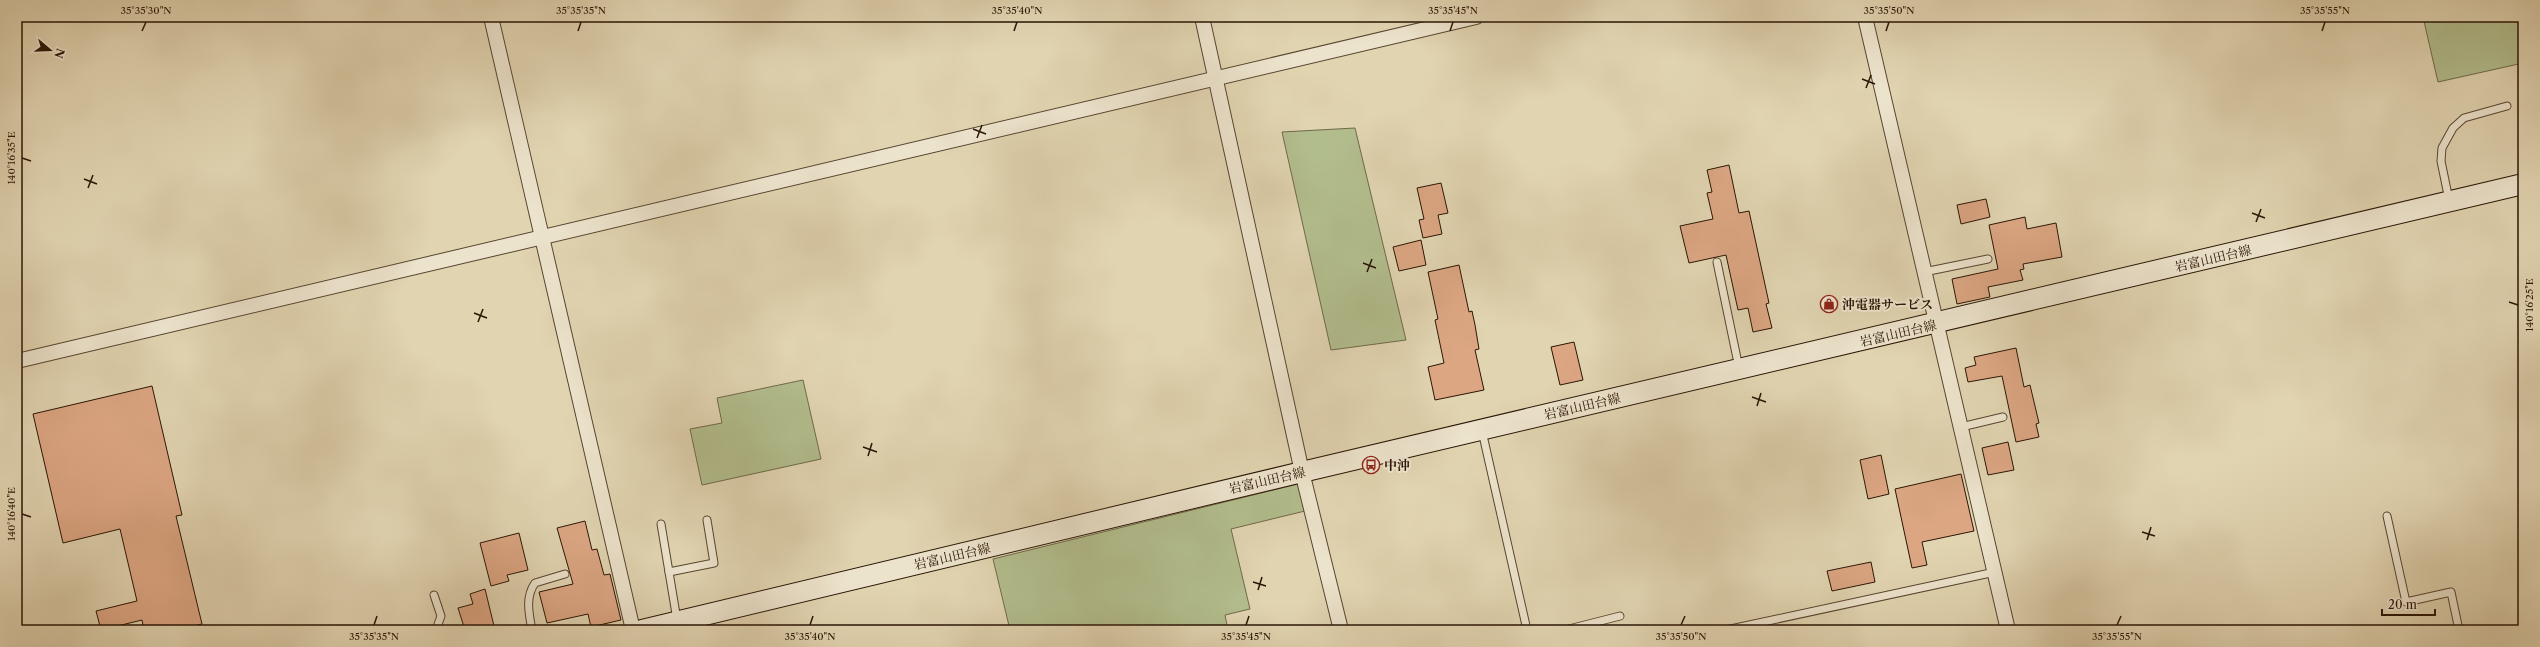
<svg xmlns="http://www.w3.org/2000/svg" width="2540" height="647" font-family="'Libre Caslon Text','Noto Serif JP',serif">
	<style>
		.green { fill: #b2bd8d; stroke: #6e6949 }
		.building { fill: #dca683; stroke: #2a1505 }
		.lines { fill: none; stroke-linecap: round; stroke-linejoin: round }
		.lane-casing { stroke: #584530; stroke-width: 9 }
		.street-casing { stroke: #584530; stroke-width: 16 }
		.secondary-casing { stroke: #2a1505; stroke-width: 22 }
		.lane { stroke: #ece3cc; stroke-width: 7 }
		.street { stroke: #ece3cc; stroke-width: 14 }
		.secondary { stroke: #ece3cc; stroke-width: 20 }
		.ticks { fill: none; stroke: #2a1505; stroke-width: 1.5 }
		.labels { text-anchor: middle; stroke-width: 4; stroke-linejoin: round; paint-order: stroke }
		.street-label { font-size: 13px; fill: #2a1505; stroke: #ece3cc }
		.poi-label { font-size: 13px; font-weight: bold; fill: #2a1505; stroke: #ece3cc; text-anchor: start }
		.neatline { fill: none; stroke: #2a1505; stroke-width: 1.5 }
		.ticks-label { font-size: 10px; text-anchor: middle; fill: #2a1505 }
	</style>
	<rect width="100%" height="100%" fill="#e1d4b1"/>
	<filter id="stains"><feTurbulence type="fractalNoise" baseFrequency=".005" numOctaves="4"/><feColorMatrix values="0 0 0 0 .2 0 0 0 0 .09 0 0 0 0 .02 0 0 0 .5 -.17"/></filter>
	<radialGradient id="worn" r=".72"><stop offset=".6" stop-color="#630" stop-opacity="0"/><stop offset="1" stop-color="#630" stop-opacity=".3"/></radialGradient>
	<!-- green -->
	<g class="green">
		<path d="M2423,17h100v46l-85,19z"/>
		<path d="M1355,128l51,212 -75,10 -49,-218z"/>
		<path d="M803,380l18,79 -119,26 -12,-56 32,-6 -5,-25z"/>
		<path d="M1298,484l7,27 -74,18 19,80 -25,6 3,15h-218l-17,-71z"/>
	</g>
	<!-- building -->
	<g class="building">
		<path d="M1729,165l10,48 10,-2 20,92 -3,1 6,24 -19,4 -5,-24 -10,2 -12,-55 -37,8 -9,-37 33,-7 -6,-26 5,-1 -5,-22z"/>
		<path d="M1441,183l7,30 -10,2 4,19 -19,4 -4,-18 5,-1 -7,-31z"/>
		<path d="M1986,199l4,18 -29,7 -4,-19z"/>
		<path d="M2025,217l2,12 29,-6 6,34 -39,7 1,5 -4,1 3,10 -35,7 2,10 -33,7 -5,-25 46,-10 -9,-44z"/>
		<path d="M1421,240l5,25 -27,6 -6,-24z"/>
		<path d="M1459,265l10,47 3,-1 3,14 4,24 -4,1 9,40 -49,10 -7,-33 16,-4 -9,-43 3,-1 -10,-47z"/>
		<path d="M1574,342l9,38 -23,5 -9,-38z"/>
		<path d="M2016,348l8,39 6,-2 9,38 -3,1 3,13 -23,5 -14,-66 -34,6 -3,-14 11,-3 -2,-8z"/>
		<path d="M152,386l30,129 -6,1 26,108 -24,6h-34l-2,-10 -41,10 -5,-19 41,-10 -17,-72 -57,14 -30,-129z"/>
		<path d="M2008,442l6,28 -26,5 -6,-27z"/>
		<path d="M1881,455l8,39 -21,5 -8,-39z"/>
		<path d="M1961,474l13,57 -52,11 5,23 -15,3 -17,-79z"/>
		<path d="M585,521l7,29 5,-1 7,26 6,-1 11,46 -30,7 -3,-13 -41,9 -8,-31 34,-8 -16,-56z"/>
		<path d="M519,533l9,37 -21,5 2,6 -18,5 -11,-43z"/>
		<path d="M1871,562l4,20 -43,9 -5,-20z"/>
		<path d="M485,589l10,41h-30l-7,-22 15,-4 -3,-10z"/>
	</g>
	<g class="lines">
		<defs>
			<g id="lane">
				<path d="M2449,200l-8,-39 1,-13 11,-20 11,-10 43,-12"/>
				<path d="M1717,262l22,106"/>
				<path d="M1924,272l64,-13"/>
				<path d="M1961,427l42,-10"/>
				<path d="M1482,431l45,199"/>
				<path d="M2387,516l19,86 45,-10 8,38"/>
				<path d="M661,524l16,96"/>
				<path d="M669,572l45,-9 -7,-43"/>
				<path d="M434,595l7,21 -5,14"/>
				<path d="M532,630c-3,-16 -7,-33 3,-47l30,-9"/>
				<path d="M1565,630l55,-14"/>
				<path d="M1726,630l269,-58"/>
			</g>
			<g id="street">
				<path d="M491,17l142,613"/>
				<path d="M1202,17l100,455 39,158"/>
				<path d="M1865,17l143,613"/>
				<path d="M17,361l1459,-344"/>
			</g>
			<path id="secondary" d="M642,630l660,-158 1221,-288"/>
		</defs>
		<!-- lane casing -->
		<use href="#lane" class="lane-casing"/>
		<!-- street casing -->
		<use href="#street" class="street-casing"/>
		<!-- secondary casing -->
		<use href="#secondary" class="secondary-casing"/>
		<!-- lane -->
		<use href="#lane" class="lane"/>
		<!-- street -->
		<use href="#street" class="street"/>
		<!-- secondary -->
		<use href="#secondary" class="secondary"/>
	</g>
	<!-- ticks -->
	<path class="ticks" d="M142,31l4,-9M578,31l3,-9M1014,31l3,-9M1450,31l3,-9M1886,31l3,-9M2322,31l3,-9M1862,79l13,5M1866,88l5,-13M973,129l13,5M977,138l5,-13M22,158l9,3M84,179l13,5M88,188l5,-13M2252,213l13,5M2256,222l5,-13M1363,263l13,5M1367,272l5,-13M2509,302l9,3M474,313l13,5M478,322l5,-13M1752,397l14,5M1757,406l4,-13M863,447l14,5M868,456l4,-13M22,514l9,3M2142,532l13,4M2147,540l4,-13M1253,582l13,4M1258,590l4,-13M374,625l3,-9M810,625l3,-9M1246,625l3,-9M1681,625l4,-9M2117,625l4,-9"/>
	<!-- icons -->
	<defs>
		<symbol id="shop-ring" viewBox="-11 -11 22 22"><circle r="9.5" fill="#ece3cc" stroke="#8f2418" stroke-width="1.5"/><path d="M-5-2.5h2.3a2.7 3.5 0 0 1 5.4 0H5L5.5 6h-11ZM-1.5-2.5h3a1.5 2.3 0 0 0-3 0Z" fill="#8f2418"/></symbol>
		<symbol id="bus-ring" viewBox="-11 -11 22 22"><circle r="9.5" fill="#ece3cc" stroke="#8f2418" stroke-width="1.5"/><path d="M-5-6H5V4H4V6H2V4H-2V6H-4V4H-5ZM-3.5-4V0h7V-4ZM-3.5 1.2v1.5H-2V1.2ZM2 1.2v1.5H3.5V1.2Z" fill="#8f2418"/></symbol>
	</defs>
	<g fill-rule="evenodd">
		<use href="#shop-ring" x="1819" y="294" width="20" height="20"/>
		<use href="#bus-ring" x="1361" y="455" width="20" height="20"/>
	</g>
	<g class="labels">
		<!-- street labels -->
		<g class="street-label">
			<text transform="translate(2213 258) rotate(-13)" y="5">岩富山田台線</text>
			<text transform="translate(1898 333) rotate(-13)" y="5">岩富山田台線</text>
			<text transform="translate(1582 406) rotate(-13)" y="5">岩富山田台線</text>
			<text transform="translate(1267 480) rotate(-13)" y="5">岩富山田台線</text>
			<text transform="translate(952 556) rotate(-13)" y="5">岩富山田台線</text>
		</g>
		<!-- poi labels -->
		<g class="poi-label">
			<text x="1842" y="309">沖電器サービス</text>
			<text x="1384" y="470">中沖</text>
		</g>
	</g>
	<!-- margin -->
	<rect width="2540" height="647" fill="none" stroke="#e1d4b1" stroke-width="44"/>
	<!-- north arrow -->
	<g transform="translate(50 50) rotate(109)" stroke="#ece3cc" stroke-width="3" paint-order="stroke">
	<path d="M0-3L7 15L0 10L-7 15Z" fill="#2a1505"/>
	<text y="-6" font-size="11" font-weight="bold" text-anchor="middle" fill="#2a1505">N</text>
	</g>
	<!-- scale -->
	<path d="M2382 609v6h53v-6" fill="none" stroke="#2a1505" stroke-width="2"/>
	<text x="2388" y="609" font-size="12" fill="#2a1505" stroke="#ece3cc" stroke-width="3" paint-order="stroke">20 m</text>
	<rect x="22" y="22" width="2496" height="603" class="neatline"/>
	<g class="ticks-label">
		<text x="146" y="14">35°35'30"N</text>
		<text x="581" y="14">35°35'35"N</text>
		<text x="1017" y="14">35°35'40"N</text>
		<text x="1453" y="14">35°35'45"N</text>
		<text x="1889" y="14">35°35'50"N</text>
		<text x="2325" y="14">35°35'55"N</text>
		<text transform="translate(11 158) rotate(-90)" y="4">140°16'35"E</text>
		<text transform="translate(2529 305) rotate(-90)" y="4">140°16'25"E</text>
		<text transform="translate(11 514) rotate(-90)" y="4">140°16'40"E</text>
		<text x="374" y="640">35°35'35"N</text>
		<text x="810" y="640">35°35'40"N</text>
		<text x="1246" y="640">35°35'45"N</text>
		<text x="1681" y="640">35°35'50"N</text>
		<text x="2117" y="640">35°35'55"N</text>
	</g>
	<rect width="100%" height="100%" filter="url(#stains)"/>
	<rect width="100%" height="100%" fill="url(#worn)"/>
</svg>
